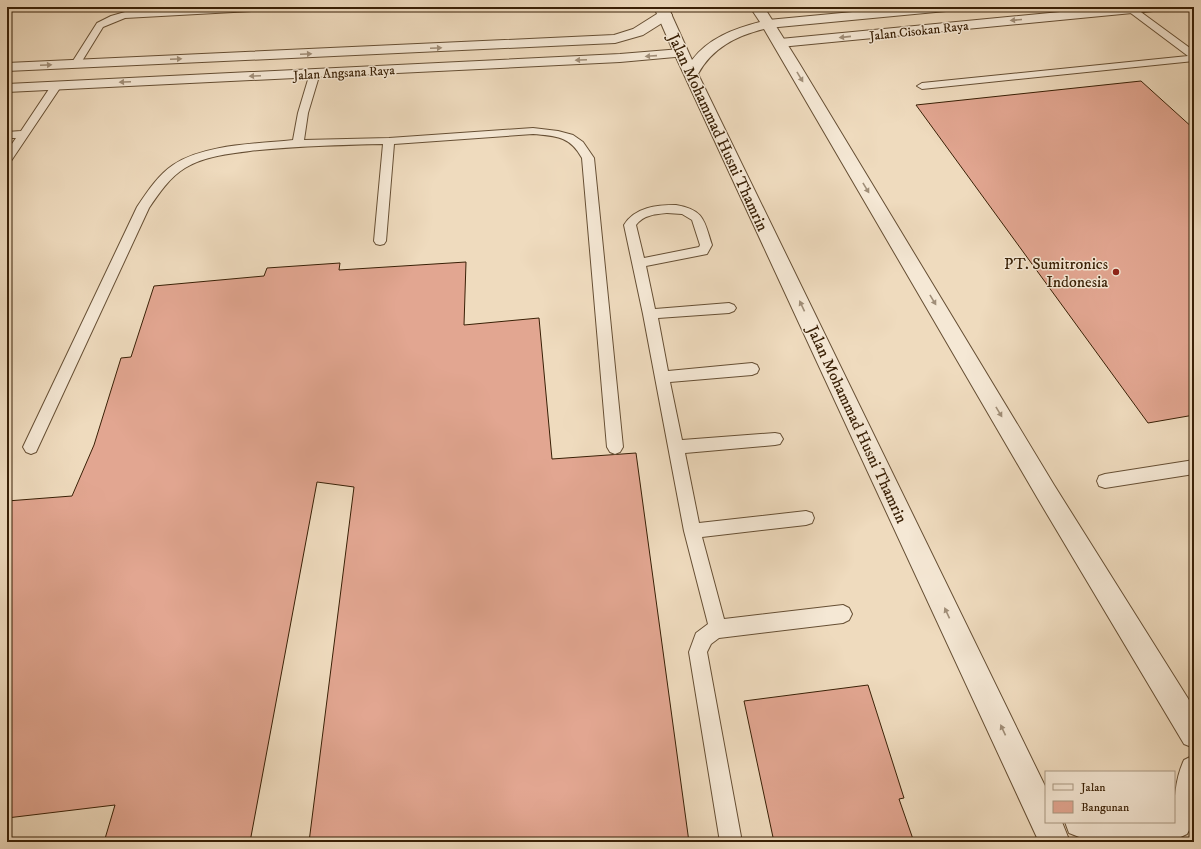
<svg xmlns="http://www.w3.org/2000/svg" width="1201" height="849" font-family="'IM FELL DW Pica',serif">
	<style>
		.building { fill: #e2a691; stroke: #392006 }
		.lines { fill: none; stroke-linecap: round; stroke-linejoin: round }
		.service-casing { stroke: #664f34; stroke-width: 2 }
		.minor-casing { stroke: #664f34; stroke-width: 2 }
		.tertiary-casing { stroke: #664f34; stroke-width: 2 }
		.service { fill: #f5e8d5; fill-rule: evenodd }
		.minor { fill: #f5e8d5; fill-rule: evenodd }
		.tertiary { fill: #f5e8d5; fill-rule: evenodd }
		.oneway { fill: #a08e78 }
		.poi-dot { fill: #8f2418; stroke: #f5e8d5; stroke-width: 1.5 }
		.labels { text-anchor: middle; stroke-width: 3; stroke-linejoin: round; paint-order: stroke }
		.far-street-label { font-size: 13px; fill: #392006; stroke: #f5e8d5 }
		.street-label { font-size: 16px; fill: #392006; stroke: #f5e8d5 }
		.poi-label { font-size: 16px; fill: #392006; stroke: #f5e8d5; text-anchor: end }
	</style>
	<rect width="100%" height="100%" fill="#efdbbe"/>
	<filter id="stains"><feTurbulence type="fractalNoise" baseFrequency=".005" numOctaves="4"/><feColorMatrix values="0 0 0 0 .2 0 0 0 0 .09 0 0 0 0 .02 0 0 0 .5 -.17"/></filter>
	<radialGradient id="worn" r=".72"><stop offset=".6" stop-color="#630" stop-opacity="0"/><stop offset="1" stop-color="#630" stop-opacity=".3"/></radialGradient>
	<!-- building -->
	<g class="building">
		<path d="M1141,81l53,48v286l-46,8 -232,-318z"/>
		<path d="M466,262l-2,63 75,-7 13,141 84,-6 53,389h-380l45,-355 -37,-5 -67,360h-146l11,-37 -108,13v-317l65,-5 22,-51 27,-87 10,-1 23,-71 110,-10 3,-8 73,-5 -1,7z"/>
		<path d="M868,685l36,113 -5,1 15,43h-140l-30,-141z"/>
	</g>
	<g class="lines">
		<defs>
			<g id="service">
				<path d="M222,7h53l-4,3 -146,8 -22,9 -24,39 -3,1 -5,-3 26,-41 14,-7 14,-4z"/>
				<path d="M1128,7h6l60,44v10l-272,28 -5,-3 5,-3 266,-27 -60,-45 -1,-2z"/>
				<path d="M315,70l5,3 -12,40 -4,27 85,-2 144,-10 25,3 15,4 10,7 11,16 29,289 -3,5 -5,2 -5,-2 -3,-5 -25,-289c-12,-22 -26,-22 -49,-24l-139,10 -8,97 -2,3 -4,1 -4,-1 -2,-3 9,-97c-44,1 -89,2 -133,7 -22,3 -46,5 -65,17 -15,9 -26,25 -36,40l-113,244 -5,2 -5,-2 -3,-5 114,-240c10,-15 21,-32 36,-42 31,-21 84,-21 120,-25l5,-27 12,-40z"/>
				<path d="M57,82l5,3 -51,76 -4,1v-11l9,-13h-9v-6l14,-1 32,-48z"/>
				<path d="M676,205c29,5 28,16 36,40l-5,9 -61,12 9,43 74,-6 5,2 2,3 -2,3 -5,2 -71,5 10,53 84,-8 5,2 2,4 -2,4 -5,2 -82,7 12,58 93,-7 5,1 3,5 -3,5 -5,1 -90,8 14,70 107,-12 6,2 2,5 -2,5 -6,2 -104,12 22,82 119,-14 6,3 3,6 -3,6 -6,3 -124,15 -8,6 -4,8 35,190h-22l-31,-190 7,-19 12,-9 -24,-93 -41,-217 -19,-89c11,-18 33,-20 52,-20zM667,213l15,1 10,6 8,25 -1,2 -55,11 -8,-33c7,-10 20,-11 31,-12z"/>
				<path d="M1194,460v14l-89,14 -6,-2 -2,-5 2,-5 6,-2z"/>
			</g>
			<g id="minor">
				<path d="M905,7h48l-2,3 -5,1 -178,17 -5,-1 -2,-3 2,-3 5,-1z"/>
				<path d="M1112,7h48l-2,3 -5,1 -373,36 -5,-1 -2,-3 2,-3 5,-1z"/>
				<path d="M665,11l5,1 2,3 -2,3 -27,17 -28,8 -608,28v-8l607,-28 19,-6 27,-17z"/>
				<path d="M681,49l5,1 2,3 -2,3 -66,6 -613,30v-8l613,-30z"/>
			</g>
			<g id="tertiary">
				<path d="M654,7h14l24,53c17,-22 41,-31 68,-38l-10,-15h14l35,56 255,422 140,223v40l-10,-4 -146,-245 -274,-470c-28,7 -52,19 -66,45l348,714v34h16l8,20h-31l-365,-789z"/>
				<path d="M1194,755v66l-7,13 -17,8h-78l-23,-9 -4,-11h109c0,-21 1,-43 10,-62z"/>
			</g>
		</defs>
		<!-- service casing -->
		<use href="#service" class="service-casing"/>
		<!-- minor casing -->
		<use href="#minor" class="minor-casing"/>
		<!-- tertiary casing -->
		<use href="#tertiary" class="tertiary-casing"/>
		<!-- service -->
		<use href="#service" class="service"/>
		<!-- minor -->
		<use href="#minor" class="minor"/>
		<!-- tertiary -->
		<use href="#tertiary" class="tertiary"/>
	</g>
	<!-- one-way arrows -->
	<defs><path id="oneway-solid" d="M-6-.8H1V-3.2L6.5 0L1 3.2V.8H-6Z"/></defs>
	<g class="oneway">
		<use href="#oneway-solid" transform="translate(1016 20) rotate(175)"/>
		<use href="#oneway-solid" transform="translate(845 37) rotate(174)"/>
		<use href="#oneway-solid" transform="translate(436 48) rotate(-2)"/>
		<use href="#oneway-solid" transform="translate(306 54) rotate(-2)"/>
		<use href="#oneway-solid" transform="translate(651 56) rotate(176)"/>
		<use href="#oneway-solid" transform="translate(176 59) rotate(-2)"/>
		<use href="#oneway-solid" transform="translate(581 60) rotate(177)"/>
		<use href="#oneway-solid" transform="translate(46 65) rotate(-3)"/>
		<use href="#oneway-solid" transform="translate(255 76) rotate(177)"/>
		<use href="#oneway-solid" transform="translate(800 77) rotate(59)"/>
		<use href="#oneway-solid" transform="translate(125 82) rotate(177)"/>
		<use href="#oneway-solid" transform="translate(866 188) rotate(59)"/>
		<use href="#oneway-solid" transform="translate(933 300) rotate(59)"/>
		<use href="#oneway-solid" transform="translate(802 306) rotate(-115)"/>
		<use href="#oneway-solid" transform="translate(999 412) rotate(59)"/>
		<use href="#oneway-solid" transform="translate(947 613) rotate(-115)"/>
		<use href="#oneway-solid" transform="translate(1003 730) rotate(-115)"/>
	</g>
	<!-- markers -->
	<circle class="poi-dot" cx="1116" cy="272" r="4"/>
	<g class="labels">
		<!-- far-street labels -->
		<g class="far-street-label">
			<text transform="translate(919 30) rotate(-6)" y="5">Jalan Cisokan Raya</text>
			<text transform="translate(344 72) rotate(-3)" y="5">Jalan Angsana Raya</text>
		</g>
		<!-- street labels -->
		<g class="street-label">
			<text transform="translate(719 132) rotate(65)" y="6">Jalan Mohammad Husni Thamrin</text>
			<text transform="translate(858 424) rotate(65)" y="6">Jalan Mohammad Husni Thamrin</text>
		</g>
		<!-- poi labels -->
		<g class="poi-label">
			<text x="1108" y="269">PT. Sumitronics<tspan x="1108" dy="18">Indonesia</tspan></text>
		</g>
	</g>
	<!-- margin -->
	<rect width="1201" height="849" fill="none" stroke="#efdbbe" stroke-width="24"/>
	<rect x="8" y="8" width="1185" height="833" fill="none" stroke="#392006" stroke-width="2"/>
	<rect x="12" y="12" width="1177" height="825" fill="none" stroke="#392006"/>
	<!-- legend -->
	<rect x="1045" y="771" width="130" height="52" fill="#f5e8d5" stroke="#aa9882"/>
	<rect x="1053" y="784" width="20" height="6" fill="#f5e8d5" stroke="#aa9882"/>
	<text x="1081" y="791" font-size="12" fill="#392006">Jalan</text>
	<rect x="1053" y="801" width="20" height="12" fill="#e2a691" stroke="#aa9882"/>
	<text x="1081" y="811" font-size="12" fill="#392006">Bangunan</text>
	<rect width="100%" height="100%" filter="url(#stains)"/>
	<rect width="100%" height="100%" fill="url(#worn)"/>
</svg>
